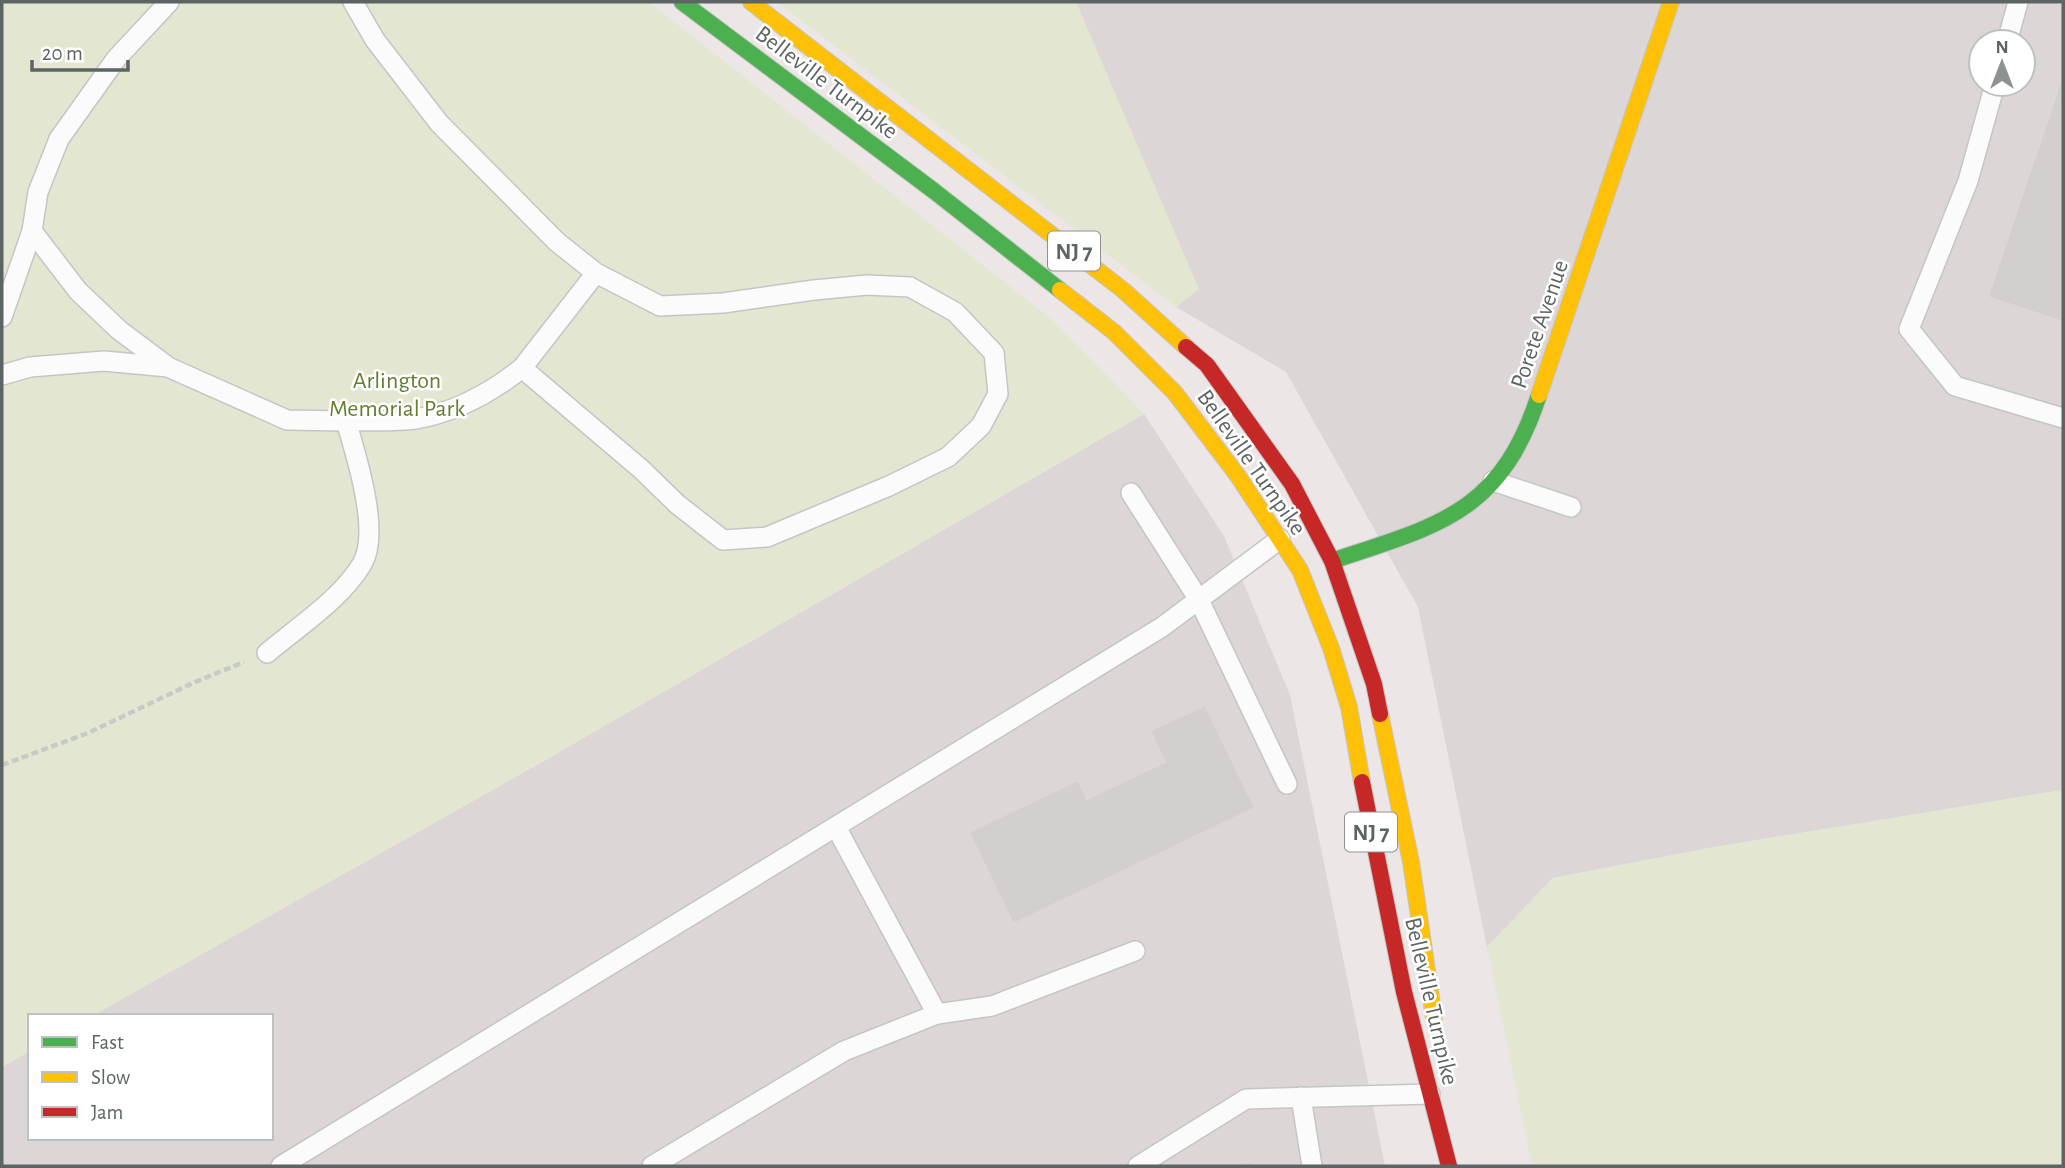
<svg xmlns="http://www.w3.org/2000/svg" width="2065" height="1168" font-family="'Alegreya Sans',sans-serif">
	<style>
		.industrial { fill: #dcd6d6; fill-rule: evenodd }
		.green { fill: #e3e7d1 }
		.building { fill: #d3cfcf; stroke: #dcd6d6; stroke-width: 2 }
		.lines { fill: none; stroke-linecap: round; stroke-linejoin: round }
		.lane-casing { stroke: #c6c5c5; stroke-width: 22 }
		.fast-casing { stroke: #c6c5c5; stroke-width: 18 }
		.slow-casing { stroke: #c6c5c5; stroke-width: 18 }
		.jam-casing { stroke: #c6c5c5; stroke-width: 18 }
		.path { stroke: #c6cbc6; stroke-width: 4.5; stroke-dasharray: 7 3.5; stroke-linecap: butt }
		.lane { stroke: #fcfbfb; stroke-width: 19 }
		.fast { stroke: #4caf50; stroke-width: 16 }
		.slow { stroke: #ffc107; stroke-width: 16 }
		.jam { stroke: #c62828; stroke-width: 16 }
		.labels { text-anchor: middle; stroke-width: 5; stroke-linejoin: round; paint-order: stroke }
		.shield { fill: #fff; stroke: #8d9392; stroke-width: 2 }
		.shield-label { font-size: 23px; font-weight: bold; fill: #5c6563 }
		.street-label { font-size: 24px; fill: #5c6563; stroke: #fff }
		.park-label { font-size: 24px; fill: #657f30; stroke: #fff }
	</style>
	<rect width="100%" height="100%" fill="#ece6e6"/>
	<!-- industrial -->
	<g class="industrial">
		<path d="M1076,2h987v788l-354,58 -156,30 -66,69 -69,-340 -132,-235 -110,-65 22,-18zM1981,42h42v42h-42z"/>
		<path d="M1144,414l80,122 66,159 95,471h-1383v-99l28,-16v87h241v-122h-179l443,-250z"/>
	</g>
	<!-- green -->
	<g class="green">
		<path d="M2,2h647l406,320 89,92 -609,352 -443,250h-62v35l-28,16z"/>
		<path d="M777,2h299l123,287 -23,18z"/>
		<path d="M2063,790v376h-531l-45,-219 66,-69 156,-30z"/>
	</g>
	<!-- building -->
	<g class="building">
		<path d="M2063,74v248l-75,-25z"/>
		<path d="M1205,705l50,103 -242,116 -44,-92 109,-52 9,19 78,-37 -15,-31z"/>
		<path d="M1253,1162l1,4h-26z"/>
	</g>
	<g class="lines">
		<defs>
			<g id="lane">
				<path d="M353,2l22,38 64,83 118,119 39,31 64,33 63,-3 91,-13 53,-5 43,2 45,25 39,41 4,41 -17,32 -33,31 -59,29 -122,51 -44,3 -46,-36 -36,-35 -119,-101 74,-95"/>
				<path d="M2007,42l11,-40"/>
				<path d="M1995,84l-27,97 -59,148 46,57 108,32"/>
				<path d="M32,231l46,60 41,39 48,36"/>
				<path d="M2,317l30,-86 6,-39 21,-53 57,-80 53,-57"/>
				<path d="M2,375l28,-8 74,-6 64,6 119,53 59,1"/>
				<path d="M1493,481l78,26"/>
				<path d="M1131,493l68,107 88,184"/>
				<path d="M267,653c31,-26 75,-55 95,-89 19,-31 -6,-109 -16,-143 23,-1 48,1 70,-2 40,-7 76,-27 106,-51"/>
				<path d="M836,827l101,187"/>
				<path d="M1301,1097l11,69"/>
				<path d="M281,1166l881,-539 118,-88"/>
				<path d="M652,1166l192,-115 93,-37 55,-8 143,-55"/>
				<path d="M1138,1166l108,-67 184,-5"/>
			</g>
			<g id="fast">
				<path d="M682,2l252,189 126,99"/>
				<path d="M1332,561c107,-36 168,-47 207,-166"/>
			</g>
			<g id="slow">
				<path d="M751,2l372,288 63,57"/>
				<path d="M1060,290l54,42 61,61 63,83 62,94 31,78 18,59 13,75"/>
				<path d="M1539,395l132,-393"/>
				<path d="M1380,714l31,148 23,156"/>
			</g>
			<g id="jam">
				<path d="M1186,347l21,18 85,119 40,77 42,123 6,30"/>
				<path d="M1362,782l42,210 45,174"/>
			</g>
		</defs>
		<!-- lane casing -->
		<use href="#lane" class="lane-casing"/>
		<!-- fast casing -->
		<use href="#fast" class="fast-casing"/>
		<!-- slow casing -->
		<use href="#slow" class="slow-casing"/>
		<!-- jam casing -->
		<use href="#jam" class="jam-casing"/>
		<!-- path -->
		<path class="path" d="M2,765l86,-32 107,-51 49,-20"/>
		<!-- lane -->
		<use href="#lane" class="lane"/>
		<!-- fast -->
		<use href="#fast" class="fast"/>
		<!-- slow -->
		<use href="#slow" class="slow"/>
		<!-- jam -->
		<use href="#jam" class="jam"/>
	</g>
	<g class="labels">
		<!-- shield labels -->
		<g class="shield">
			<rect x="1048" y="231.5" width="52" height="39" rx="5"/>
			<rect x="1345" y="812.5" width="52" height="39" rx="5"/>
		</g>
		<g class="shield-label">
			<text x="1074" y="259">NJ 7</text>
			<text x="1371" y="840">NJ 7</text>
		</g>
		<!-- street labels -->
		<g class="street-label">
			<text transform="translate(827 82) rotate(37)" y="8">Belleville Turnpike</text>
			<text transform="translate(1539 324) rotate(-71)" y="8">Porete Avenue</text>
			<text transform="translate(1252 462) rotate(55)" y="8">Belleville Turnpike</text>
			<text transform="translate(1432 1001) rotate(77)" y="8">Belleville Turnpike</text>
		</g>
		<!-- park labels -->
		<g class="park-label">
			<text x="397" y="388">Arlington<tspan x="397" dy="28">Memorial Park</tspan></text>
		</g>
	</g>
	<!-- border -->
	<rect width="2065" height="1168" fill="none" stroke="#5c6563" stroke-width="7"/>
	<!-- legend -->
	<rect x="28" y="1014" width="245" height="126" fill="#ffffff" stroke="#bec1c1" stroke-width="2"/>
	<rect x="42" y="1037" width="35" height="10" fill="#4caf50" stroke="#bec1c1" stroke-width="2"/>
	<text x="91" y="1049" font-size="21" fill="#5c6563">Fast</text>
	<rect x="42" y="1072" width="35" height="10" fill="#ffc107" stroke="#bec1c1" stroke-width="2"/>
	<text x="91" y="1084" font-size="21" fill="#5c6563">Slow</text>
	<rect x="42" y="1107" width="35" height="10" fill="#c62828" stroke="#bec1c1" stroke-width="2"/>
	<text x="91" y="1119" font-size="21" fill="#5c6563">Jam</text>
	<!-- north arrow -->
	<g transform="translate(2002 63)"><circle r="33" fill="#ffffff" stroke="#bec1c1" stroke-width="2"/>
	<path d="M0-5L12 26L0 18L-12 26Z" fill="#8e9291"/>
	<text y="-10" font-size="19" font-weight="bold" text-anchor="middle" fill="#5c6563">N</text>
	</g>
	<!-- scale -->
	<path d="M32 60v10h96v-10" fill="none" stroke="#5c6563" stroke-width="3.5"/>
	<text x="42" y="60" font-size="21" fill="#5c6563" stroke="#ffffff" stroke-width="5" paint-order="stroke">20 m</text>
</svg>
